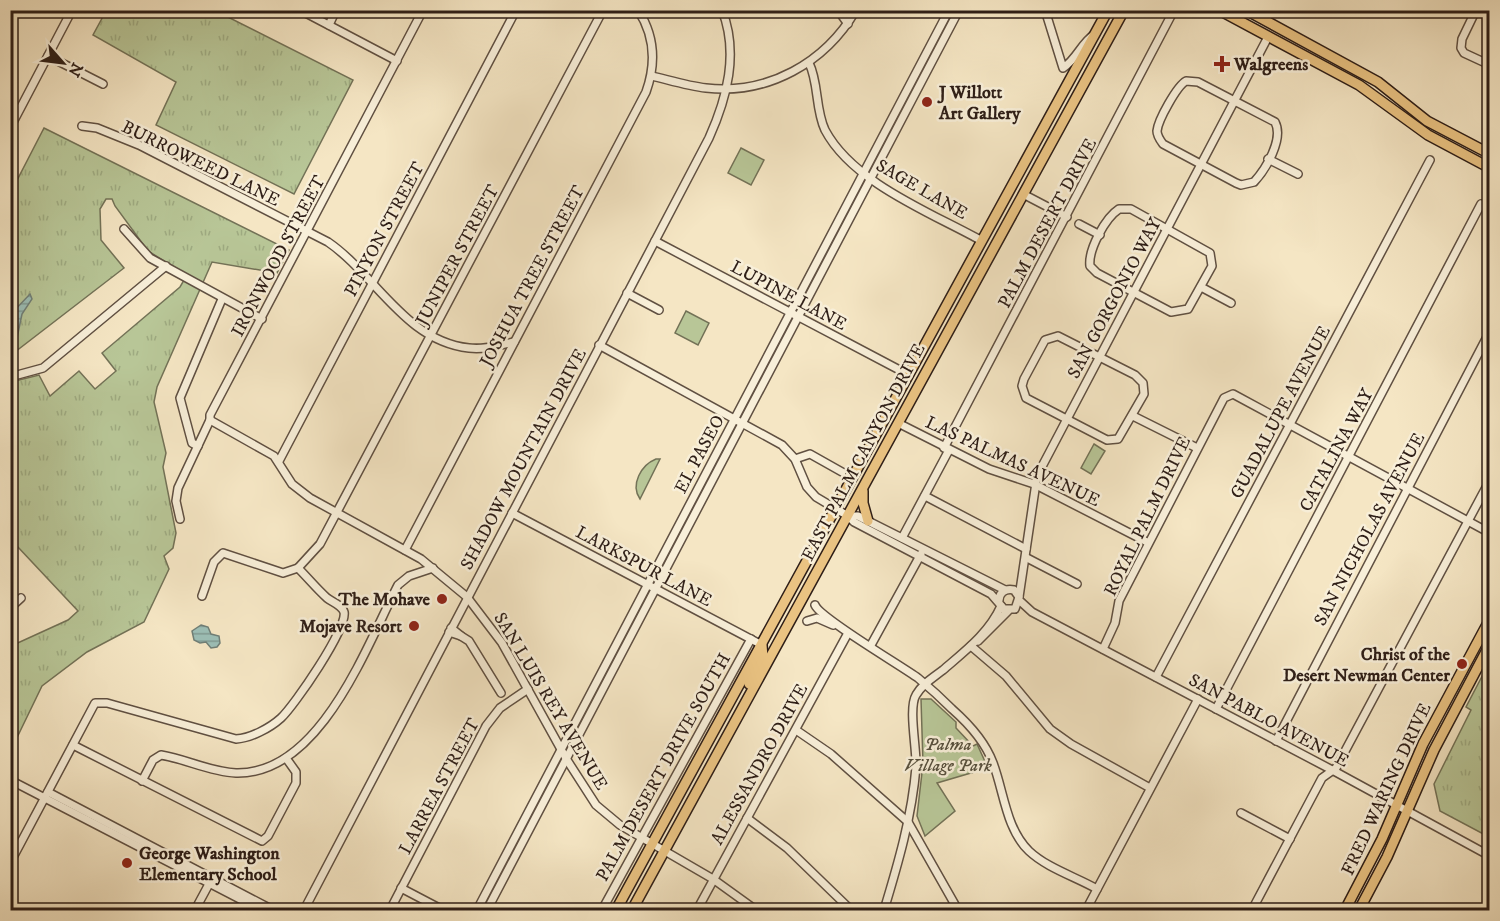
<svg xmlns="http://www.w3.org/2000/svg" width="1500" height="921" font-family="'IM FELL DW Pica',serif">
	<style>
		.grass { fill: url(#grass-tufts); stroke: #737257; stroke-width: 1.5 }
		.green { fill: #b8c697; stroke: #737257; stroke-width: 1.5 }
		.water { fill: url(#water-rules); stroke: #707f77; stroke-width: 1.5 }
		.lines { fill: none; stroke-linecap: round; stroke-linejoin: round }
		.minor-casing { stroke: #605042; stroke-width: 10 }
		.major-casing { stroke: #2e1e17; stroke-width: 12 }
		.minor { stroke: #f8efd9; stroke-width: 7 }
		.major { stroke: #eac382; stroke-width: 9 }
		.poi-dot { fill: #8f2418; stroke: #f8efd9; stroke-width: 2 }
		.labels { text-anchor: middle; stroke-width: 5; stroke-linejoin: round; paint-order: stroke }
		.poi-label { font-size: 18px; font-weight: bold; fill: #2e1e17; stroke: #f8efd9; text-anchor: start }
		.street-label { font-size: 18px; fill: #2e1e17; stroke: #f8efd9 }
		.park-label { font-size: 18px; font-style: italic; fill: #57503d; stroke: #f8efd9 }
	</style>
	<defs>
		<pattern id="grass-tufts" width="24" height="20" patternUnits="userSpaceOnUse" patternTransform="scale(1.5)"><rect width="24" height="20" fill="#b8c697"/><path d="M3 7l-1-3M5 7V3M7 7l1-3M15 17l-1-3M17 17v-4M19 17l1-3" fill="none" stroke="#9eaa81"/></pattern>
		<pattern id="water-rules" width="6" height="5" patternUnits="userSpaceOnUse" patternTransform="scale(1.5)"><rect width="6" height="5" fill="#9cbfb7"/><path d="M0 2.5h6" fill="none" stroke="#809b94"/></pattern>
	</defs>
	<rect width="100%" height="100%" fill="#f5e6c4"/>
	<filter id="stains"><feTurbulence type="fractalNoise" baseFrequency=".00333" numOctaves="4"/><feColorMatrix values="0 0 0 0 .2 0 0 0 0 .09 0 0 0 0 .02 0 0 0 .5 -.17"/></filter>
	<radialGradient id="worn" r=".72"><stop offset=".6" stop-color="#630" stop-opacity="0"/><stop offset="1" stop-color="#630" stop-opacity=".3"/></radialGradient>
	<!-- grass -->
	<g class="grass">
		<path d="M154,10l32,5 2,-4h28l137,69 -59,114 -138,-69 20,-43 -83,-47 13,-24z"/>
		<path d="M44,128l245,122 -12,23 -65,-11 -55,125 -3,15 12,51 -3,14 13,66 -3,15 -9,8 5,13 -25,53 -57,30 -45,34 -31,64v-104l57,-26 10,-9 -62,-66 -5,3v-166l28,-7 11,21 29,-25 16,18 21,-18 -14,-18 78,-66 7,-12 -39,-24 -33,-45 -3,-7h-6l-6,10 1,31 23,28 -113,87v-163z"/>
		<path d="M1489,663h1l-1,174 -49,-26 -6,-27 37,-74 -5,-3z"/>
	</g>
	<!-- green -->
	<g class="green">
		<path d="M741,148l23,12 -13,25 -23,-12z"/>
		<path d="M686,311l23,12 -11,22 -23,-12z"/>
		<path d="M1094,444l11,7 -14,23 -10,-6z"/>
		<path d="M656,459h4l-20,40c-10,-14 1,-34 16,-40z"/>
		<path d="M921,699h10l25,23v6l17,18 4,-2 11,24 -51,15 18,28 -30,25 -8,-20 6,-52z"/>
	</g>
	<!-- water -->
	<g class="water">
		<path d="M30,294l2,5 -10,15 -5,24 -6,5v-29z"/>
		<path d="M201,625l7,2 3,7 8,2 1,7 -3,4 -6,1 -5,-6 -6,1 -6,-3 -2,-9z"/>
	</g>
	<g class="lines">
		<defs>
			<g id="minor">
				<path d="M300,10l97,51"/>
				<path d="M838,10l10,14"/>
				<path d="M1045,10l18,58c14,-9 18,-25 32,-34"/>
				<path d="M1476,10l-14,29 -1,9 3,5 26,12"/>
				<path d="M329,25l7,-15"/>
				<path d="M48,56l55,28"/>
				<path d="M809,63c10,20 6,46 16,67 28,53 107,83 157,111"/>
				<path d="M652,76c17,4 36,10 54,12 62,7 119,-25 150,-78"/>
				<path d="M1186,81l12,1 77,40c9,17 -9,47 -21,60l-13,3 -5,-2 -73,-39c-3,-4 -6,-8 -6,-13 1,-11 20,-45 29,-50z"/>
				<path d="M82,126l15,2 42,17 189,97c48,33 77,99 141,106 16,2 30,-3 45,-6"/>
				<path d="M10,128l62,-118"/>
				<path d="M1268,159l30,15"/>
				<path d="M1023,194l44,23"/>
				<path d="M1119,209h12l79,44 2,13 -24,43 -17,3 -74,-39 -7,-7c-2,-16 15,-48 29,-57z"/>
				<path d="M1079,224l21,11"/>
				<path d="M124,229l26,29 112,61"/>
				<path d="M655,241l254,134"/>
				<path d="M1201,287l30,16"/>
				<path d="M627,293l32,17"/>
				<path d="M1058,336l77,39 8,8 1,11 -26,45 -11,1 -81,-42 -4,-12 2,-7 21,-39z"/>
				<path d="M599,345l183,100 13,14 12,28 9,10 32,19 6,6 137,72 13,15h11l4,-12 -5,-7c-9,-2 -16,3 -15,13"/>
				<path d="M10,377l33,-9 123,-102"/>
				<path d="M1133,416l64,32"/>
				<path d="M210,420l64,36 18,28 18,14 111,61 46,38 35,46 65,117 29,45 24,20 93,54 43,31"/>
				<path d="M898,423l91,46 45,15 113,58"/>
				<path d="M198,446l-6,-3 -12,-45 42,-99"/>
				<path d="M944,448l230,-438"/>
				<path d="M795,459l15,-5 32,18"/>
				<path d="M279,461l237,-451"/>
				<path d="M925,496l101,53"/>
				<path d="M512,513l250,132"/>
				<path d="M848,516h10l147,74"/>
				<path d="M180,519l-4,-18 2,-13 32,-68v-5l213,-405"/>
				<path d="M902,538l47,-88"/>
				<path d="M405,550l241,-458c10,-28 9,-56 -8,-82"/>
				<path d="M1027,558l50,26"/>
				<path d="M202,596l12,-34 9,-9 60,20 15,-5 22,-24 283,-534"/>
				<path d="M1019,597l18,-121 231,-439"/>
				<path d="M1020,601l12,11 302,159 156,85"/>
				<path d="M815,605c5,13 85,60 103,73 12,10 23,20 34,31 17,15 33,32 41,54 11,29 13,66 36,88 18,17 47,26 68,38"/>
				<path d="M10,608l11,-10"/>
				<path d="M807,621l10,-3 16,7"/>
				<path d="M449,632l12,4 -10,-8"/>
				<path d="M461,636l8,5 32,52"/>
				<path d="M978,641l30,-30"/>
				<path d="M871,645l50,-91"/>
				<path d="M971,646l35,30 44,53 21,15 79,44"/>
				<path d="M1103,649l12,-26 4,-22 105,-203 9,-4 257,139"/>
				<path d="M1156,677l274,-517"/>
				<path d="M1216,709l265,-505"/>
				<path d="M796,730l35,24 77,68 50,88"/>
				<path d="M1276,741l214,-410"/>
				<path d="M73,745l189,96 6,-5 28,-53v-11l-10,-14"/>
				<path d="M10,780l251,130"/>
				<path d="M142,781l11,-21 8,-5c25,4 49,17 75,18 84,2 130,-126 162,-188l11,-9 24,-8"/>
				<path d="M48,792l225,118"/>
				<path d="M1241,813l49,26"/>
				<path d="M747,818l40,30 64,62"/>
				<path d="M10,863l85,-160h12l129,36c15,-1 34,-11 45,-21 13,-12 67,-90 63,-106 -2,-7 -12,-10 -17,-14 -10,-9 -19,-20 -29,-30"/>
				<path d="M401,888l42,22"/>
				<path d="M195,910l14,-26"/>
				<path d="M304,910l405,-772c18,-40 30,-85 13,-128"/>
				<path d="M390,910l96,-184 14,-18 28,-19"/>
				<path d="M477,910l472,-900"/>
				<path d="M487,910l472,-900"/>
				<path d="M602,910l149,-271"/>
				<path d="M697,910l151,-277"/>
				<path d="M884,910c14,-46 28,-94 32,-143 1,-17 -8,-59 0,-72 6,-11 18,-18 27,-25 22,-19 46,-37 58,-64"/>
				<path d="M1086,910l112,-211"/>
				<path d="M1252,910l70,-132 14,-10 154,-288"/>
			</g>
			<g id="major">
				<path d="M1219,10l140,75 69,50 62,33"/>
				<path d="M1246,10l132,72 49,39 63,33"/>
				<path d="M863,491v12l5,18"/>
				<path d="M749,684l14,-27 -1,-12"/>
				<path d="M616,910l492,-900"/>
				<path d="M632,910l492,-900"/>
				<path d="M1345,910l37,-71 41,-95 67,-125"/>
				<path d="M1359,910l28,-53 47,-107 56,-106"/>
			</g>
		</defs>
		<!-- minor casing -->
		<use href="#minor" class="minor-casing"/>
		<!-- major casing -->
		<use href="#major" class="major-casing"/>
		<!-- minor -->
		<use href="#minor" class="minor"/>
		<!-- major -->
		<use href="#major" class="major"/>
	</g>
	<!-- markers -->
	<g class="poi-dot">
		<path d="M1219 55h6v6h6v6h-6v6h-6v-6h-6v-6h6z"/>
		<circle cx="927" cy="102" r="6"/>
		<circle cx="442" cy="599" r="6"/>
		<circle cx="414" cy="626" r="6"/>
		<circle cx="1462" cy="664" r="6"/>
		<circle cx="127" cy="863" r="6"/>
	</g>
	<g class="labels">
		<!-- poi labels -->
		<g class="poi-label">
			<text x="1234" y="70">Walgreens</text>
			<text x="939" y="98">J Willott<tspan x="939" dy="21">Art Gallery</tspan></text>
			<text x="430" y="605" text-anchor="end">The Mohave</text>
			<text x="402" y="632" text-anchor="end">Mojave Resort</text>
			<text x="1450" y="660" text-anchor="end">Christ of the<tspan x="1450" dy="21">Desert Newman Center</tspan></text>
			<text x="139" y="859">George Washington<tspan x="139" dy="21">Elementary School</tspan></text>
		</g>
		<!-- street labels -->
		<g class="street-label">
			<text transform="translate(201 163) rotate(26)" y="6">BURROWEED LANE</text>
			<text transform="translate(922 189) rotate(30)" y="6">SAGE LANE</text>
			<text transform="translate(1047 223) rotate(-62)" y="6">PALM DESERT DRIVE</text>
			<text transform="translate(384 229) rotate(-62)" y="6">PINYON STREET</text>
			<text transform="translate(457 255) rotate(-62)" y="6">JUNIPER STREET</text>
			<text transform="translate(278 256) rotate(-62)" y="6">IRONWOOD STREET</text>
			<text transform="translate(532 276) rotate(-62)" y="6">JOSHUA TREE STREET</text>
			<text transform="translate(789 295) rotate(28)" y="6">LUPINE LANE</text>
			<text transform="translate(1114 298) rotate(-62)" y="6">SAN GORGONIO WAY</text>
			<text transform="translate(1280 412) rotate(-62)" y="6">GUADALUPE AVENUE</text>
			<text transform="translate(1336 450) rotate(-62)" y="6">CATALINA WAY</text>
			<text transform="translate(863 452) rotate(-62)" y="6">EAST PALM CANYON DRIVE</text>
			<text transform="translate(699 454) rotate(-62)" y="6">EL PASEO</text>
			<text transform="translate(523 459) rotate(-62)" y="6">SHADOW MOUNTAIN DRIVE</text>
			<text transform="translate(1013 461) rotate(25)" y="6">LAS PALMAS AVENUE</text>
			<text transform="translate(1147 516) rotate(-64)" y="6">ROYAL PALM DRIVE</text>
			<text transform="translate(1369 529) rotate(-62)" y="6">SAN NICHOLAS AVENUE</text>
			<text transform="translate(644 566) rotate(28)" y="6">LARKSPUR LANE</text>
			<text transform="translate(551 701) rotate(59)" y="6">SAN LUIS REY AVENUE</text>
			<text transform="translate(1269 720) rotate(28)" y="6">SAN PABLO AVENUE</text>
			<text transform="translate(759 764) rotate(-61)" y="6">ALESSANDRO DRIVE</text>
			<text transform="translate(663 767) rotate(-61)" y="6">PALM DESERT DRIVE SOUTH</text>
			<text transform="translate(439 786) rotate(-62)" y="6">LARREA STREET</text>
			<text transform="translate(1386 789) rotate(-65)" y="6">FRED WARING DRIVE</text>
		</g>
		<!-- park labels -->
		<g class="park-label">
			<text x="948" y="750">Palma<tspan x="948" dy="21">Village Park</tspan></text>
		</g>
	</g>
	<!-- margin -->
	<rect width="1500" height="921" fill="none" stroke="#f5e6c4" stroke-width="36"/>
	<rect x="12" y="12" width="1476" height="897" fill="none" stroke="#2e1e17" stroke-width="3"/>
	<rect x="18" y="18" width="1464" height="885" fill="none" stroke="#2e1e17" stroke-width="1.5"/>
	<!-- north arrow -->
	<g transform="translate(63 63) rotate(118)" stroke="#f8efd9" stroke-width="4.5" paint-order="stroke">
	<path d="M0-4.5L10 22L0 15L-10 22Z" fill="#2e1e17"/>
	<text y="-9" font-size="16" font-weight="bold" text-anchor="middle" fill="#2e1e17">N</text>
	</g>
	<rect width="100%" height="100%" filter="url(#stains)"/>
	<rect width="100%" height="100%" fill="url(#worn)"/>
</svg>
